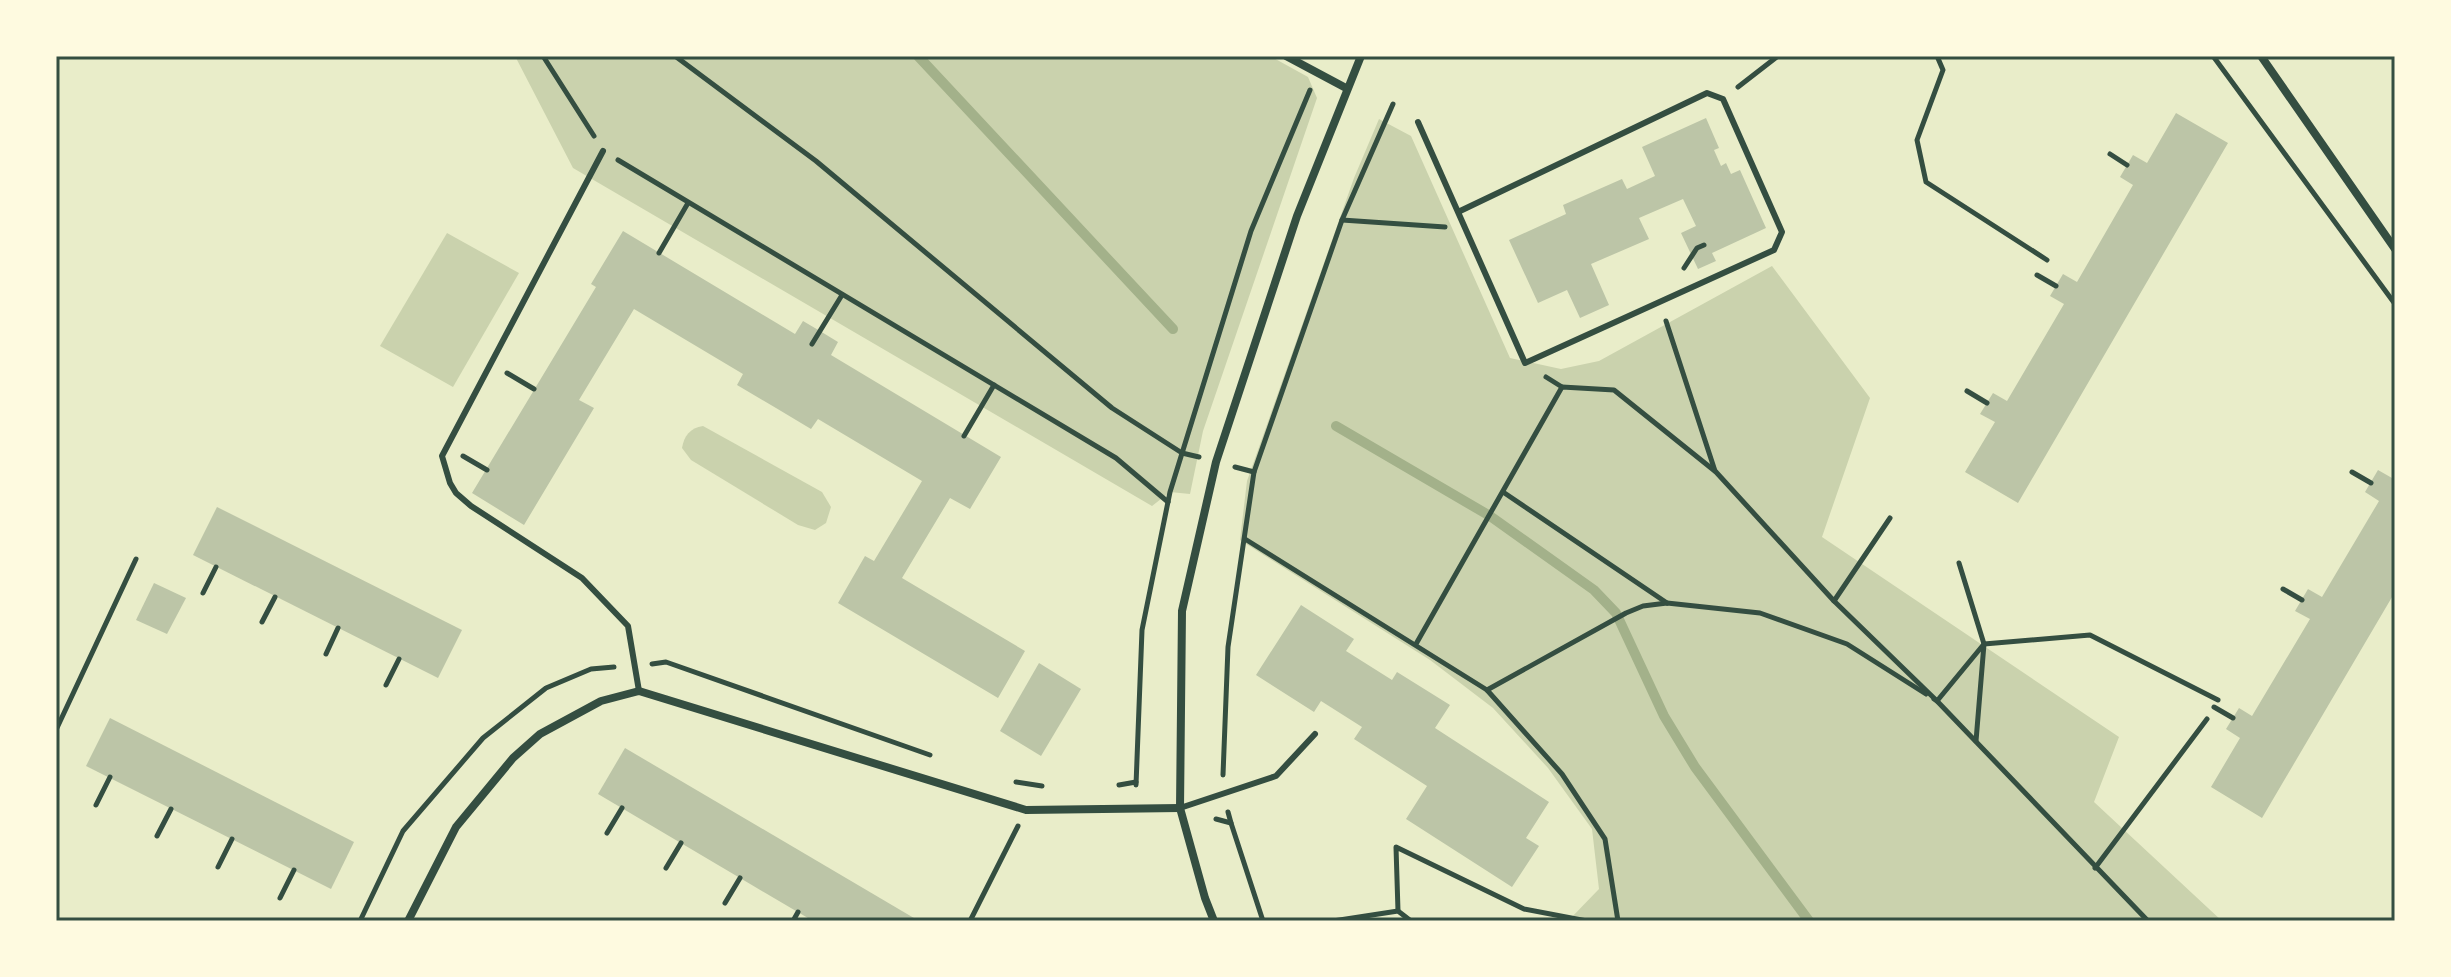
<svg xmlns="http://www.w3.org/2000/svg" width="2451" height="977" font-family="'Libre Baskerville',serif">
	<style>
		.green { fill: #cad2ad }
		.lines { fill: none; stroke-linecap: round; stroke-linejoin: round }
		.stream { stroke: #a3b18a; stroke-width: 10 }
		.building { fill: #bcc5a7 }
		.path { stroke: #344e41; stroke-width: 5 }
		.service { stroke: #344e41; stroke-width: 6 }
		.minor { stroke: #344e41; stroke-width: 8 }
		.neatline { fill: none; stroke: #344e41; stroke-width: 3 }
	</style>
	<rect width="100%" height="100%" fill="#e9edc9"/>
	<!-- green -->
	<g class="green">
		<path d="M515,56h755l38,21 9,21 -114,333 -13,63 -20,-2 -18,14 -579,-338z"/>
		<path d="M1379,119l32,17 99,222 51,11 38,-8 173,-95 98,132 -48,139 297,200 -25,65 128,119h-654l31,-32 -7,-60 -44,-61 -55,-60 -63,-48 -190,-120 7,-59 107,-303z"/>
		<path d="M447,233l72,40 -66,114 -73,-41z"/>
		<path d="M703,426l119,66 9,15 -5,16 -11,7 -17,-5 -107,-65 -9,-12c2,-12 8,-20 21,-22z"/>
	</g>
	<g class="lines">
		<!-- stream -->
		<g class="stream">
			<path d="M918,56l255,273"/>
			<path d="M1336,426l154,90 104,74 22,23 48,103 31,51 114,154"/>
		</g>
	</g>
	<!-- building -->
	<g class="building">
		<path d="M2176,113l52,30 -210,360 -53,-31 30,-50 -15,-8 13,-21 14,8 57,-97 -14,-8 13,-22 14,8 56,-97 -13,-8 13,-22 14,8z"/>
		<path d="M1706,118l13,30 -5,2 7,16 5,-3 5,11 9,-4 26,58 -54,25 4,8 -18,8 -17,-36 15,-7 -13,-27 -44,19 10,21 -58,25 18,41 -29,13 -13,-28 -29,13 -29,-63 57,-26 -3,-9 59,-26 5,10 28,-13 -13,-29z"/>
		<path d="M623,231l172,103 8,-13 17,10 18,11 -7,13 170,102 -31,52 -20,-11 -48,80 123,73 -27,47 -160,-95 27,-47 9,5 48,-80 -104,-62 -7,10 -35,-21 -39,-23 6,-11 -109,-65 -55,91 15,8 -70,117 -52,-32 124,-206 -5,-3z"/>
		<path d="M2378,470l14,8 3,-5v119l-133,226 -51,-31 29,-49 -14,-9 13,-21 13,8 58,-97 -15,-8 13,-22 14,8 57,-96 -14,-9z"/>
		<path d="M217,507l245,123 -24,48 -245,-123z"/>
		<path d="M154,583l32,15 -19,36 -31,-14z"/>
		<path d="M1301,605l53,34 -8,12 46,29 5,-8 53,33 -15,23 114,74 -23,36 13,8 -27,41 -106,-68 21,-33 -73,-47 8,-12 -41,-26 -7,11 -58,-37z"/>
		<path d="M1039,663l42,26 -40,67 -41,-25z"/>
		<path d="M110,718l244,124 -23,47 -245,-123z"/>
		<path d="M625,748l294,173h-106l-73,-43 -142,-84z"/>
	</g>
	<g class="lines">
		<!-- path -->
		<g class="path">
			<path d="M543,56l51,80"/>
			<path d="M675,56l141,105 296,247 70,45 17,4"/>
			<path d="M1937,56l6,14 -26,70 9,42 121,78"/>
			<path d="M2213,56l182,248"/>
			<path d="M1738,87l40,-31"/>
			<path d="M2110,154l17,11"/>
			<path d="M618,160l498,298 52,44"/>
			<path d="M1342,220l103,7"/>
			<path d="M659,253l29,-50"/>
			<path d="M1684,268l13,-20 7,-3"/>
			<path d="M2037,275l19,11"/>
			<path d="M1666,321l49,150"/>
			<path d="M812,344l30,-49"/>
			<path d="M507,373l27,16"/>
			<path d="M1546,377l16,10"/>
			<path d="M1967,391l20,12"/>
			<path d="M964,436l30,-51"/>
			<path d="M463,456l24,14"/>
			<path d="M1235,467l19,5"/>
			<path d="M2352,472l19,11"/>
			<path d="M1503,492l164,111"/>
			<path d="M1245,539l242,151 75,84 43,65 13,82"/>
			<path d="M1959,563l25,81 -8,97"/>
			<path d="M2283,589l19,11"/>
			<path d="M203,593l13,-26"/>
			<path d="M1834,601l56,-83"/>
			<path d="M262,622l13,-25"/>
			<path d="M1416,644l146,-257 52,3 102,82 118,129 103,100 211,220"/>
			<path d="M326,654l12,-26"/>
			<path d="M652,664l14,-2 264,93"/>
			<path d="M386,685l13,-26"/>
			<path d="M1487,690l139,-77 17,-7 24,-3 93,10 87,31 79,50"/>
			<path d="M1934,699l3,2 47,-57 106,-9 128,65"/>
			<path d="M2214,707l19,11"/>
			<path d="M56,730l80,-171"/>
			<path d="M1223,775l5,-128 26,-175 88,-252 51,-116"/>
			<path d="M1016,782l26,4"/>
			<path d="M1119,785l17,-3"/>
			<path d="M1136,785l6,-155 28,-138 81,-261 59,-141"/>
			<path d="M96,805l14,-28"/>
			<path d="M1228,812l3,11"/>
			<path d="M1216,819l15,4 32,98"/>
			<path d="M607,833l15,-25"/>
			<path d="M157,836l14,-27"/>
			<path d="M218,867l14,-28"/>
			<path d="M666,868l15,-25"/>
			<path d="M2095,868l112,-149"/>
			<path d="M280,898l14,-28"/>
			<path d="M725,903l15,-25"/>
			<path d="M1398,911l-2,-64 128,62 63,12"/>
			<path d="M360,921l43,-90 80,-93 63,-50 45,-19 23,-2"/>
			<path d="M793,921l5,-9"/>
			<path d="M970,921l48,-95"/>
			<path d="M1333,921l65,-10 13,10"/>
		</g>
		<!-- service -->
		<g class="service">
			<path d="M1418,122l107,241 249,-113 8,-18 -59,-133 -16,-6 -249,119"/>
			<path d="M603,151l-161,305 8,27 6,10 15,13 111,72 46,48 11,65"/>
			<path d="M1180,808l96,-32 39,-42"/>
		</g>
		<!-- minor -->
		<g class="minor">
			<path d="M1286,56l60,32"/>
			<path d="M2261,56l134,193"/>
			<path d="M408,921l48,-94 57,-69 27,-24 61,-33 38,-10 387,119 154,-2"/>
			<path d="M1214,921l-9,-23 -25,-90 2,-197 34,-149 81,-246 64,-160"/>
		</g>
	</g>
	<!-- border -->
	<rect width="2451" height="977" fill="none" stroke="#fefae0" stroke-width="116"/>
	<rect x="58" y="58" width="2335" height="861" class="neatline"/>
</svg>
